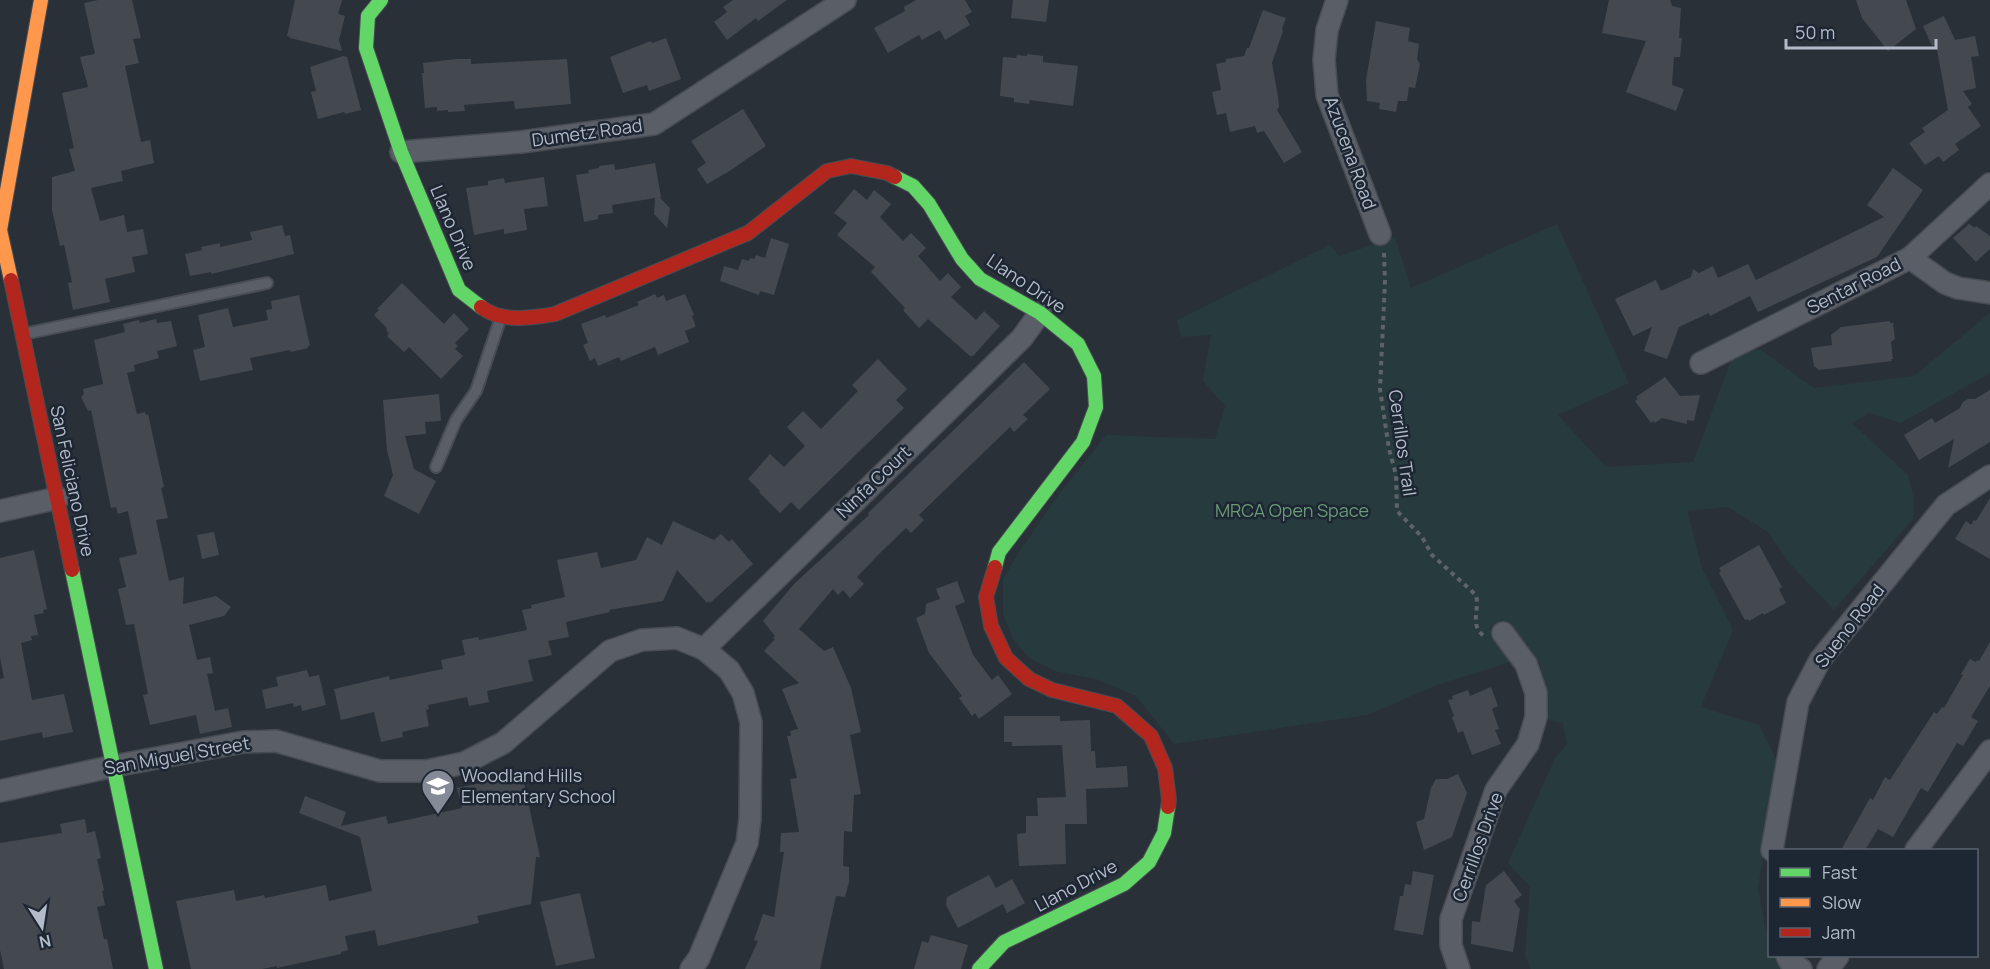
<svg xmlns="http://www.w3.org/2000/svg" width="1990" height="969" font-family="Manrope,sans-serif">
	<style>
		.green { fill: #273a3e }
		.building { fill: #444950 }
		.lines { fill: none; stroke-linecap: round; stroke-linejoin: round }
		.lane-casing { stroke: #484c53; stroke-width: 14 }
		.street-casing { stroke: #484c53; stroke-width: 24 }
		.fast-casing { stroke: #484c53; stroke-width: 16 }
		.slow-casing { stroke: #484c53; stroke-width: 16 }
		.jam-casing { stroke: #484c53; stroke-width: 16 }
		.path { stroke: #5d636a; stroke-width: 4; stroke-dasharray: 4.5 4.5; stroke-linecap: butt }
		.lane { stroke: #5a5e66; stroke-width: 10 }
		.street { stroke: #5a5e66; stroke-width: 21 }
		.fast { stroke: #63d668; stroke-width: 14 }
		.slow { stroke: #ff974d; stroke-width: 14 }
		.jam { stroke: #b3261e; stroke-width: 14 }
		.labels { text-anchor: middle; stroke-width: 5; stroke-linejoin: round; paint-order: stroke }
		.street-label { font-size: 18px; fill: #b4bcc9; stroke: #1d2633 }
		.park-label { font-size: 18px; fill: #6b9a76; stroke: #1d2633 }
		.poi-label { font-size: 18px; fill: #b4bcc9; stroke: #1d2633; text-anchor: start }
	</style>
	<rect width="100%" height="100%" fill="#2a3038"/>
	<!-- green -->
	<path class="green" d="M1557,224l72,159 -71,32 48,52 87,-5 40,-106 27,-7 54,39 100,-12 76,-63v60l-89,50 -32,-10 -17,10 56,52 6,24 -1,20 -79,91 -43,-45 -23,-33 -40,-25 -41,4 15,57 31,62 -32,77 58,18 19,38 -20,125 7,38 4,13 1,17h5l5,13h-249l-6,-13 5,-69 -22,-24 47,-105 12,-14 -4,-20 -19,-6 -4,-54 -39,-44 -12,8 25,33 -77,24 -70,30 -193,29 -38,-48 -40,-17 -38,-7 -28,-13 -17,-20 -10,-25v-34l12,-22 44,-64 47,-59 109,4 10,-33 -22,-25 8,-46 -30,2 -4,-17 153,-75 9,11 56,-19 16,51z"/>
	<!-- building -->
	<g class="building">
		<path d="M98,0h34l9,38 -8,1 6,24 -14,3 16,76 9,-2 4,23 -33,8 2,10 -32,7 9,33 24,-6 3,17 16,-3 5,25 -16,3 3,15 -30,7 5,23 -37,8 -5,-27 4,-1 -8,-37 -4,1 -8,-36v-33l23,-6 -6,-22 5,-1 -12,-55 26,-6 -8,-30 15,-3 -11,-51z"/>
		<path d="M295,0h47l-4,14 7,2 -6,24 3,11 -52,-13v-1l-3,-1z"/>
		<path d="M733,0h54l-29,21 -2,-3 -29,22 -13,-18 13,-10 -4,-5z"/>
		<path d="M916,0h49l7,12 -7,4 5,9 -25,15 -5,-10 -18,10 -3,-5 -31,18 -14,-25 31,-17 -1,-4z"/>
		<path d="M1013,0h36l-3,22 -35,-4z"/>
		<path d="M1609,0h61l2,6 9,2 -2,30h3l-2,19h-6l-2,28 12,4 -8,22 -50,-19 20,-51 -44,-8z"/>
		<path d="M1856,0h50l10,29 -28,22 -26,-33z"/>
		<path d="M1263,10l23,8 -4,10 1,3 -11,32 6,34 1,10 -2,3 25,42 -18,11 -20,-32 -7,2 -2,-7 -25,6 -4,-19 -9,2 -5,-23 9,-2 -5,-26 10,-2v-3l18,-3 3,-8h2z"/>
		<path d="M1944,16l11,24 20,-4 4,20 -8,1 5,31 -13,3 9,13 -4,3 13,19 -26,18 4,6 -16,12 -4,-6 -14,9 -16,-22 16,-11 -3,-4 26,-18 -12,-66 -4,2 -9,-20z"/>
		<path d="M1376,21l34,7 -2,13 11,3 -2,15 3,5 -5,24 -6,-1 -2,14h-9l-2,11 -17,-3 1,-6 -13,-2 -1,-21z"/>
		<path d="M666,38l15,41 -32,12 -2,-6 -24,8 -13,-36 41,-16 1,2z"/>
		<path d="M1027,54l16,2v6l35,4 -5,40 -43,-6 -1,4 -15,-2v-4l-14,-2 3,-39 13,1 1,-3 10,1z"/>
		<path d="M343,56l4,1 14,53 -16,4 -1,-2 -26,7 -7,-27 5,-1 -6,-24z"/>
		<path d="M456,59h15v5l96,-5 4,45 -56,5 -1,-8 -50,4 1,6 -17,1v-2l-11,1v-4l-12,1 -3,-35h2l-1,-10z"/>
		<path d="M743,109l23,37 -38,26 -21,12 -10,-15 9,-6 -15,-22z"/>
		<path d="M655,163l6,34 -1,1 10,10 -3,20 -13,-14 1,-16 -43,7 1,8 -15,2v4l-14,3 -8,-47 13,-2 -1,-3 11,-2v-2l15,-2 1,6z"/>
		<path d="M1893,168l30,22 -46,67 -119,55 -8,-16 -40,20 -1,-3 -30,14 -12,32 -23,-8 8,-24 -19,9 -18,-37 41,-19 5,11 30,-14 2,-8 6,4 14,-7 5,12 30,-14 8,16 128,-63 -17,-12z"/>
		<path d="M544,177l4,29 -24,3 3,21 -23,4v-5l-30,6 -8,-47 22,-3v-4l16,-3 1,5z"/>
		<path d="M854,189l13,11 7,-10 17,14 -11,13 23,24 8,-8 15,15 -8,8 22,25 8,-8 13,14 -10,10 25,23 8,-9 16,15 -27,30h-3l-42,-37 -9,9 -16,-18 2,-2 -34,-36 4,-5 -38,-32 10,-12 -13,-10z"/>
		<path d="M1969,224l6,4 1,-2 14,10v13l-14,13 -23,-24z"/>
		<path d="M282,225l3,11 5,-1 4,19 -83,20v-2l-21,4 -5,-22 17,-4 -1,-3 19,-4v4l32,-7 -2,-8z"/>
		<path d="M771,238l18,6 -15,51 -14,-4 -1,4 -39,-14 4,-15 14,4 4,-11 7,2 1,-3 4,1 2,-4 9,3z"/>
		<path d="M402,283l42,41 10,-11 15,16 -14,14 3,3 -3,3 8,7 -22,23 -32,-32 -5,5 -17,-16 2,-3 -3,-3 1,-2 -13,-13 5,-5 -2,-1z"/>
		<path d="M655,294l2,4 7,-3 2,6 19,-7 9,21 -2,1 3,8v3l-10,4 4,11 -31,13 -3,-8 -34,14 -2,-4 -21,9 -3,-8 -5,3 -7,-16 5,-2 -7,-19 24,-9 1,3 33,-13 -2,-3z"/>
		<path d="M299,295l11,51h-2v2l-17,4 -1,-2 -40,8 3,12 -53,11 -7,-31 12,-3 -7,-32 30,-7 5,19 35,-7 -2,-10 6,-1 -1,-8z"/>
		<path d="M156,319l1,4 14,-2 6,25 -20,5 2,7 -25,7 1,6 -8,2 10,41 8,-2 1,3 2,-1 16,73 -3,1 7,30 -12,2 13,61 15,-4 -1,27 33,-8 15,11 -7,9 -35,9 8,35 13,-3 3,16 -6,1 8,37 13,-3 4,19 -32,7 -4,-19 -46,10 -7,-30 5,-1 -14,-70 -8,1 -8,-36 8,-2 -7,-29 18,-4 -9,-43 -10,3 -2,-7 -5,1 -20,-98 -3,1 -7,-14 3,-3 -1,-5 20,-5 -9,-44 31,-8 -2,-8 16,-4 1,3z"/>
		<path d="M1890,321v2h3l2,16 -4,3 2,17h-2l1,2 -73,9 -5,-4 -3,-18 21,-3 -1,-10 10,-8z"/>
		<path d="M878,359l29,30 -11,11 8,8 -105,102 -8,-8 -11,11 -21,-21 1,-1 -12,-12 22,-25 14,13 21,-21 -18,-19 16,-16 18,18 37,-38 -6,-6z"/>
		<path d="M1024,362l26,27 -27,26 5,4 -14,13 -4,-5 -91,88 5,5 -13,13 -5,-5 -24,23 -25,26 7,7 -14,14 -7,-8 -5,5 -5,-6 -34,40 25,22 9,-4 18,41 10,44 -11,3 11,59 -7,1 -2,37 -8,-1 -1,35 6,1v15l-4,15 -9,-1 -16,73h-75l13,-28 -4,-1 9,-26 11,3 10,-65h-4l1,-19 18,-1 -9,-53 7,-1 -10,-42h4l-1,-5 8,-2 -16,-40 17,-6 -35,-32 11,-12 -2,-1 2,-2 -12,-15 31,-37 75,-69 -1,-2z"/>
		<path d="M1665,377l15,19 20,-1 -6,26 -7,-1v4l-25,-6 -7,5 -2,-2 -2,2 -16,-22 3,-2 -2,-2z"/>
		<path d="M1990,390v52l-42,26 6,-29 -35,21 -15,-25 28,-17 3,5 25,-15 3,-6 5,-3h7z"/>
		<path d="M439,394l2,27 -16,1 1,12 -21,2 9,33 22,12 -17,33 -35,-18 9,-21 -6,-25 -4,-50z"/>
		<path d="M1990,498v61l-35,-20 11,-18 5,4 3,-5 2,1z"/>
		<path d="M673,521l41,19 7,-6 8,8 3,-3 21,25 -43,39 -1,-2 -2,2 -30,-33 -14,31 -54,9 1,2 -44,10 3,15 -21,4 4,14 -24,5 5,21 -46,10 2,11 -20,4 -2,-9 -39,8 1,4 -3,1 3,16 -27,6 1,5 -22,5 -7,-30 -33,8 -7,-31 55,-13 1,4 53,-11 -2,-9 24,-5 -3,-15 16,-3 1,3 48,-10 -5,-20 10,-2 -1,-3 34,-8 -8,-37 40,-8 4,16 35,-8 11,-23 15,8z"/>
		<path d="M214,532l5,23 -17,4 -5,-24z"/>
		<path d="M1759,545l23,42 -3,2 7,14 -22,12 -1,-2 -14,8 -1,-2 -3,1 -26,-47 2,-2 -2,-3z"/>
		<path d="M34,550l13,59 -4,1 1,3 -10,2 4,20 -7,1 1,4 -11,3 11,57 32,-6 9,38 -30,6 -1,-6 -42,9v-62l4,-1 -4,-20v-100z"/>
		<path d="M957,581l8,21 -10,4 18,49 19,25 6,-5 14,19 -33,25 -4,-6 -3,3 -13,-18 3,-2 -33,-43 -13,-35 9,-4 1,-10 14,-5 -4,-10z"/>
		<path d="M1990,642v44l-19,31 7,4 -15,25 -6,-3 -29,49 -7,-4 -28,49 -15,-8 -13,21h-24l29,-52 3,2 12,-23 5,3 44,-68 3,2 5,-7 2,1 19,-33 -2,-1 9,-15 6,3 1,-2 2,1z"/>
		<path d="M307,670l2,7 10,-2 7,30 -24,6 -1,-6 -7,2 -1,-4 -27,6 -4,-19 16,-4 -2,-9z"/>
		<path d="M1491,687l7,19 -6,3 7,20 -4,1 6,14 -29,11 -9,-24 -5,2 -6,-16 2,-1 -6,-16 5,-1 -1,-3 16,-6 2,6z"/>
		<path d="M1004,716h56v5l30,-1 1,31h4l1,17 31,-2 1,21 -42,2 1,35h-22l1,40 -47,2 -2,-32 9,-1v-17h12l-1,-18 29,-1 -4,-52 -50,1v-4h-8z"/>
		<path d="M522,774l18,83h-4l-5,47 -54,12 2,7 -101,23 -3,-16 -30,6 3,14 -7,2v2l-64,14v-2l-15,3h-71l-15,-68 58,-11 2,11 28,-6 1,3 61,-13 3,16 43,-10 -12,-54 -61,-24 6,-17 41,16 -5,14 45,-10 2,8 74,-16 -5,-20z"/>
		<path d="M1458,774l9,19 -15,44 -28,13 -8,-28 8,-3 7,-31 5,-9h11z"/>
		<path d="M85,819l2,14 8,-2 6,27 -4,1 7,31 -2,1 3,14 -8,2 7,32h3l6,30h-109l-4,-19v-107l62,-10 -2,-9z"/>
		<path d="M1413,871l21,4 -11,60 -29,-5 6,-34h3l2,-12 6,1z"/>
		<path d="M1504,871l18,24 -8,6 6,8 -7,43 -42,-8 1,-23 8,1 6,-37z"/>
		<path d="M989,875l7,13 16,-9 13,24 -18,10 -4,-9 -45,24 -12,-23 1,-8z"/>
		<path d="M580,893l15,65 -39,8 -16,-64z"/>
		<path d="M931,935l37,10 -7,24h-47l8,-28 6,2z"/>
	</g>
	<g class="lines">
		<defs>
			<g id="lane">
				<path d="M24,334l243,-51"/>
				<path d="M436,467l20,-47 20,-29 25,-74"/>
			</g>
			<g id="street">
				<path d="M1337,0l-10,30 -3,30 3,35 53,139"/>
				<path d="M401,152l120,-10 133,-18 191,-124"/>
				<path d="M1910,258l35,25 13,5 32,5"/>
				<path d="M1701,363l209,-105 80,-74"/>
				<path d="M0,511l58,-13"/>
				<path d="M704,649l318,-311 18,-25"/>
				<path d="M0,791l114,-25 129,-24 33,-1 104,30h46l38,-8 39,-20 107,-92 32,-11 35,-2 27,11 25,21 14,23 8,29 -1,97 -3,24 -48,115 -8,11"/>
				<path d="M1772,850l26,-148 22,-42 126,-155 44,-29"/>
				<path d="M1916,850l74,-99"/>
				<path d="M1787,956l3,6 11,7"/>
				<path d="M1459,969l-8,-24v-26l45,-129 32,-46 8,-27v-24l-10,-29 -23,-31"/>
				<path d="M1828,969l10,-13"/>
			</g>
			<g id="fast">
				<path d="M381,0l-13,16 -2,32 35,104 58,138 22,17"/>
				<path d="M895,177l18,9 16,18 33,55 18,20 60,34 38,31 16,32 2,31 -13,35 -84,110 -4,15"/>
				<path d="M72,570l84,399"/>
				<path d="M979,969l25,-27 120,-58 25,-22 15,-29 4,-26"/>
			</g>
			<path id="slow" d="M11,280l-11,-50 41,-230"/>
			<g id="jam">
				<path d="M11,280l61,290"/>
				<path d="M481,307c21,16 50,11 74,7l193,-81 79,-62 24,-5 36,7 8,4"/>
				<path d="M995,567l-9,30 5,29 15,32 23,21 23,11 65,16 34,30 14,32 4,32 -1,7"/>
			</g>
		</defs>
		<!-- lane casing -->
		<use href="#lane" class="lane-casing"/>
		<!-- street casing -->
		<use href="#street" class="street-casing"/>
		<!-- fast casing -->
		<use href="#fast" class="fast-casing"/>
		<!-- slow casing -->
		<use href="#slow" class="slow-casing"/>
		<!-- jam casing -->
		<use href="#jam" class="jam-casing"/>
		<!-- path -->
		<path class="path" d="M1384,253l1,29 -5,107 9,60 7,26 1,36 25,26 10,18 44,40c4,15 -7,30 8,41"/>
		<!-- lane -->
		<use href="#lane" class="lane"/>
		<!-- street -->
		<use href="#street" class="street"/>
		<!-- fast -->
		<use href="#fast" class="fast"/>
		<!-- slow -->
		<use href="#slow" class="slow"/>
		<!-- jam -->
		<use href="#jam" class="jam"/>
	</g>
	<!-- icons -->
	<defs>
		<symbol id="school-pin" viewBox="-11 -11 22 30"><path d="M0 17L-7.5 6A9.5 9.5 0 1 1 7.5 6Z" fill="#848b96" stroke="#1d2633"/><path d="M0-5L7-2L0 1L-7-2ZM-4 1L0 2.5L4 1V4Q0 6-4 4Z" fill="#fff"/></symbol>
	</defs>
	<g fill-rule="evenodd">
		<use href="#school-pin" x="419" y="767" width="38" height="52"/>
	</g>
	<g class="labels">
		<!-- street labels -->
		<g class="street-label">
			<text transform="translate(587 133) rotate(-8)" y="6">Dumetz Road</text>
			<text transform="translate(1350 153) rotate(70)" y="6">Azucena Road</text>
			<text transform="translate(453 228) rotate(67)" y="6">Llano Drive</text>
			<text transform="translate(1026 284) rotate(34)" y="6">Llano Drive</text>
			<text transform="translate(1854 286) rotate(-27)" y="6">Sentar Road</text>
			<text transform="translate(1402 443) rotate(82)" y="6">Cerrillos Trail</text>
			<text transform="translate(72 481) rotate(78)" y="6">San Feliciano Drive</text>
			<text transform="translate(874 482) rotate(-44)" y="6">Ninfa Court</text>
			<text transform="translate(1850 626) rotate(-52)" y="6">Sueno Road</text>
			<text transform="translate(177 756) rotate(-10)" y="6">San Miguel Street</text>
			<text transform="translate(1478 847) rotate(-70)" y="6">Cerrillos Drive</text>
			<text transform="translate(1076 886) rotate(-28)" y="6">Llano Drive</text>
		</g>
		<!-- park labels -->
		<g class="park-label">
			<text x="1292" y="517">MRCA Open Space</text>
		</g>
		<!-- poi labels -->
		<g class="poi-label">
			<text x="461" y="782">Woodland Hills<tspan x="461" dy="21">Elementary School</tspan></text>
		</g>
	</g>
	<!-- legend -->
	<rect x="1768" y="849" width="210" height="108" fill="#1d2633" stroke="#59626f" stroke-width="1.5"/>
	<rect x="1780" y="868" width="30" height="9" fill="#63d668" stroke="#59626f" stroke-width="1.5"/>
	<text x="1822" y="879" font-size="18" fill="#b4bcc9">Fast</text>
	<rect x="1780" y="898" width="30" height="9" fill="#ff974d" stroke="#59626f" stroke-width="1.5"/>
	<text x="1822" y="909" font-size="18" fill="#b4bcc9">Slow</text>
	<rect x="1780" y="928" width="30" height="9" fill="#b3261e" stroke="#59626f" stroke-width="1.5"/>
	<text x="1822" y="939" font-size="18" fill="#b4bcc9">Jam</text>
	<!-- north arrow -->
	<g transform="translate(42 927) rotate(168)" stroke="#1d2633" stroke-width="4.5" paint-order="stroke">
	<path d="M0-4.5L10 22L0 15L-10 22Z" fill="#b4bcc9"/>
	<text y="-9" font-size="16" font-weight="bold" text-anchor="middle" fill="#b4bcc9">N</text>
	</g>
	<!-- scale -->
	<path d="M1786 39v9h150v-9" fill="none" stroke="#b4bcc9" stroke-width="3"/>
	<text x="1795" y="39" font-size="18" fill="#b4bcc9" stroke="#1d2633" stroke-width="4.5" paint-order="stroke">50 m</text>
</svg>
